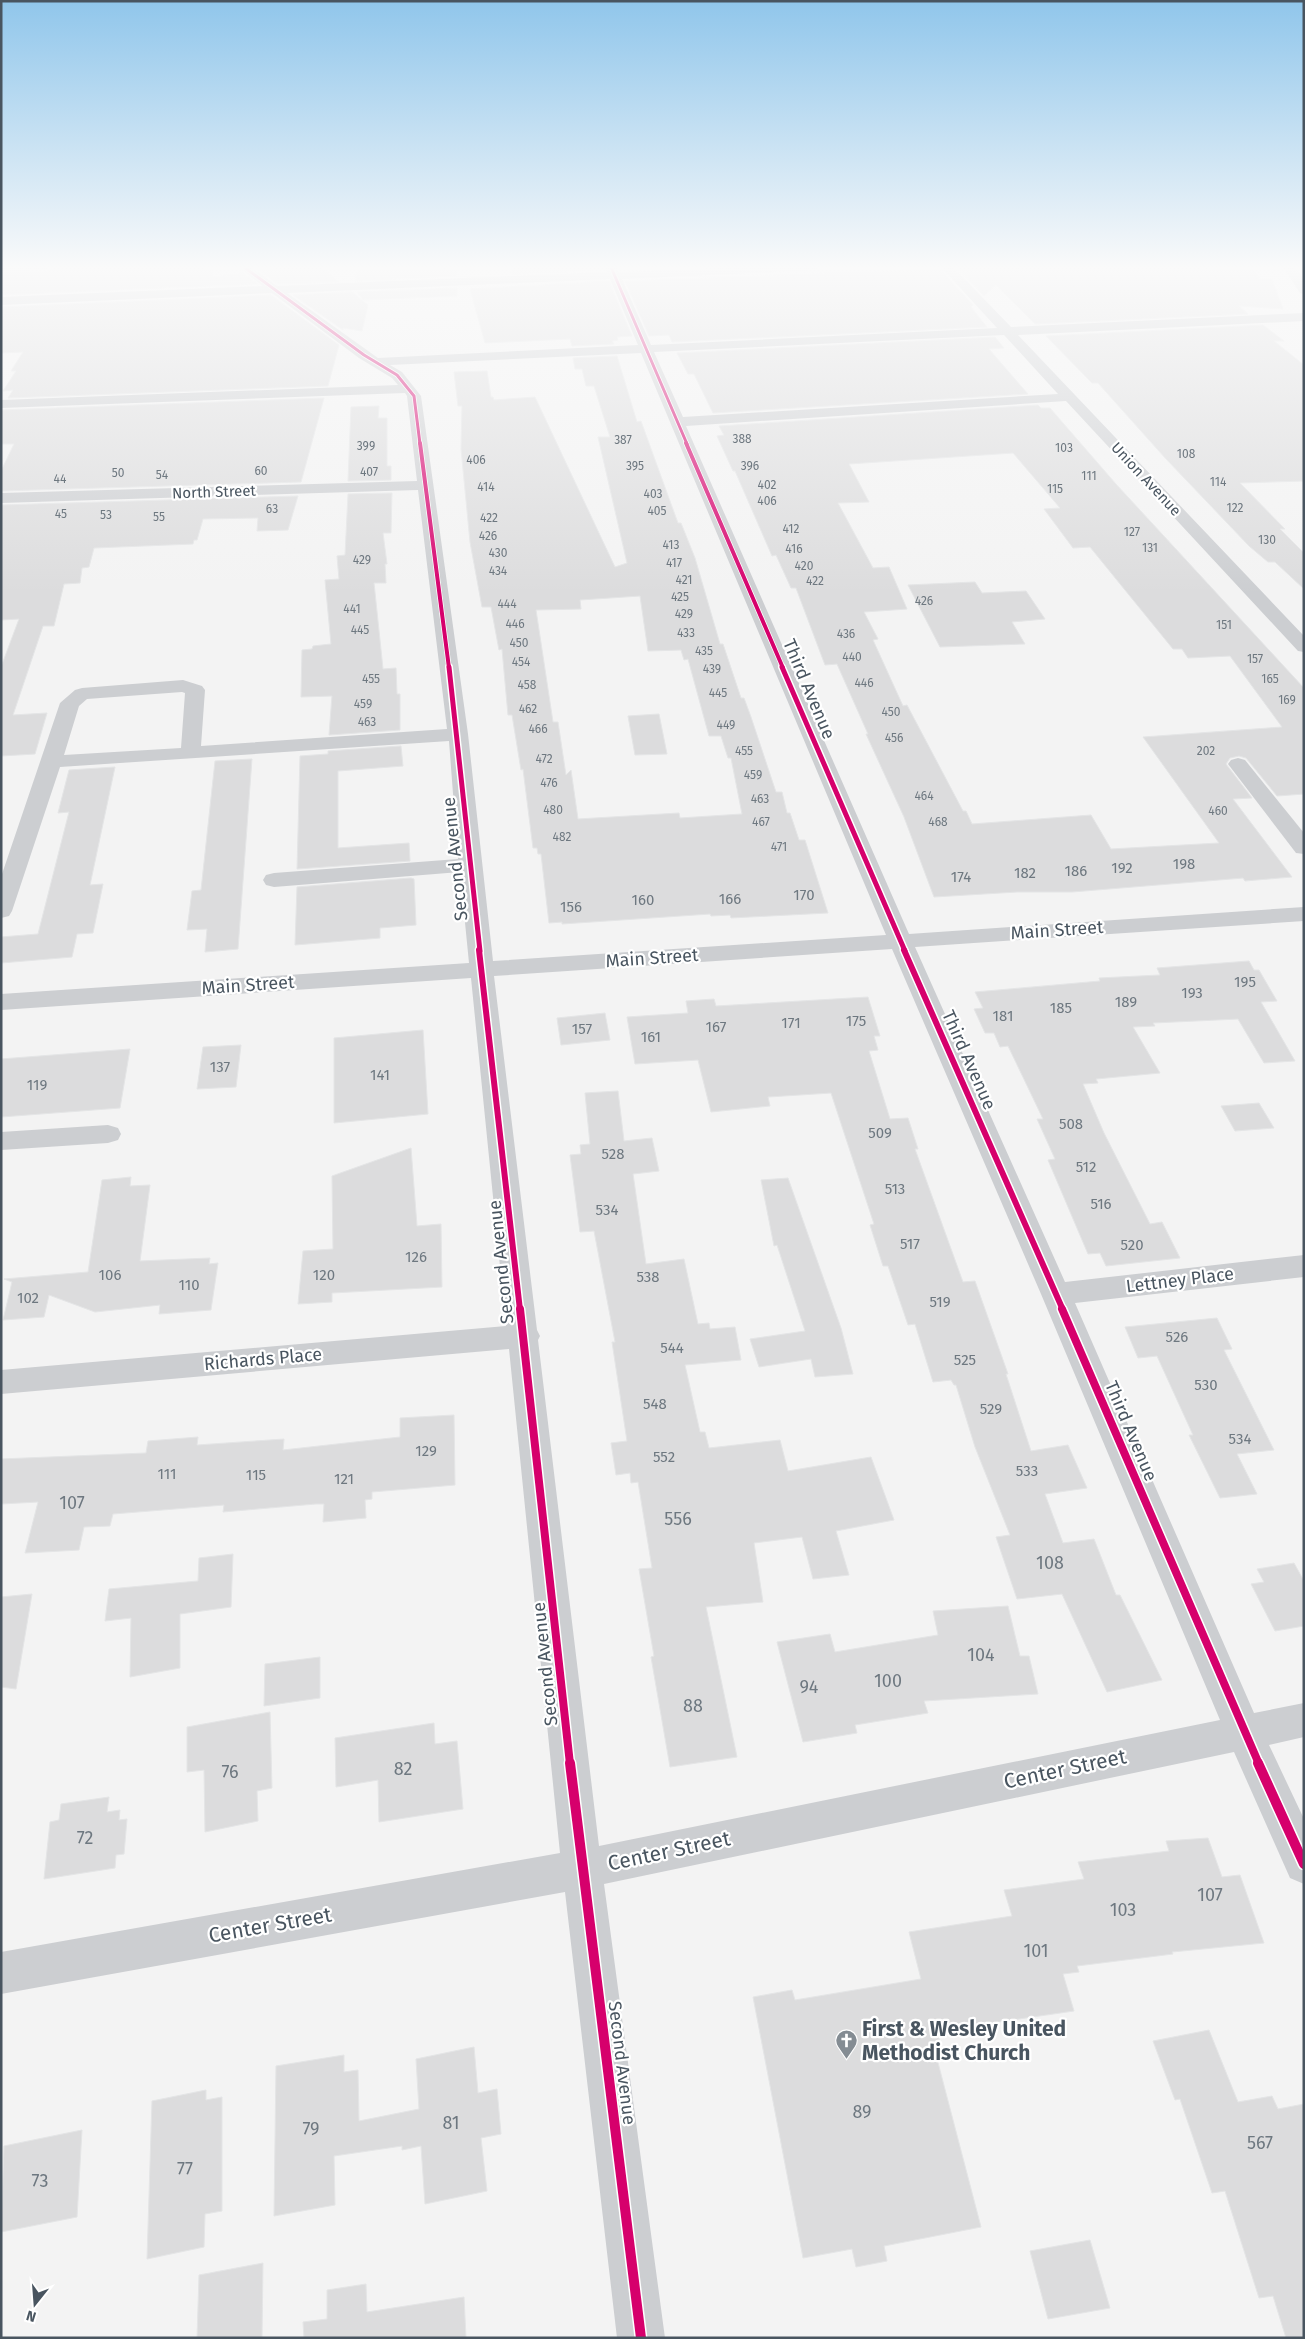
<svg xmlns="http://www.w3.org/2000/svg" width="1305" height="2339" font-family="'Fira Sans',sans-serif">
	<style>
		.building { fill: #dcdcdd; stroke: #e4e5e6; fill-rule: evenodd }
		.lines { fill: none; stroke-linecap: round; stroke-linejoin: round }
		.minor { fill: #ccced1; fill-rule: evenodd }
		.cycleway-far5-casing { stroke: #fff; stroke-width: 4.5 }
		.cycleway-far4-casing { stroke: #fff; stroke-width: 5.5 }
		.cycleway-far3-casing { stroke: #fff; stroke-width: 8 }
		.cycleway-far2-casing { stroke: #fff; stroke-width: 9 }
		.cycleway-far1-casing { stroke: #fff; stroke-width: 11 }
		.cycleway-casing { stroke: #fff; stroke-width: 13 }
		.cycleway-far5 { stroke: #d6006c; stroke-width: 3 }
		.cycleway-far4 { stroke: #d6006c; stroke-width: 4 }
		.cycleway-far3 { stroke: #d6006c; stroke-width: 5 }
		.cycleway-far2 { stroke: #d6006c; stroke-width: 6 }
		.cycleway-far1 { stroke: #d6006c; stroke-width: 8 }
		.cycleway { stroke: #d6006c; stroke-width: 10 }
		.labels { text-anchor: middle; stroke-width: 4.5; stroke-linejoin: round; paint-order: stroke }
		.far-number-label { font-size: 12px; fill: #6e7880 }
		.far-street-label { font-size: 15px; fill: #495560; stroke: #fff }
		.number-label { font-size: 15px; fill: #6e7880 }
		.street-label { font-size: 18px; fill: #495560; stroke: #fff }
		.near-number-label { font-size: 18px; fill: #6e7880 }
		.near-street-label { font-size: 21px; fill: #495560; stroke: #fff }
		.near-poi-label { font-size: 21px; font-weight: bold; fill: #495560; stroke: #fff; text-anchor: start }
	</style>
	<rect width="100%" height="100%" fill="#f3f3f3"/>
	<!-- building -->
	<g class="building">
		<path d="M205,267l-1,3h10l-2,7 31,-4 15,11 -257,11v-22l43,-1 7,-4 36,-1z"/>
		<path d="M286,267h35l18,15 -61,2 -19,-14z"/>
		<path d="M511,267h92l1,3 -91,4z"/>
		<path d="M979,267h179l95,2 7,10h12l11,30 -44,-3 9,8 -213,10 -39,-39 -12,11 -27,-28z"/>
		<path d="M451,268l6,1v7l-102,5 2,-11z"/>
		<path d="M940,269l33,36 -2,2 16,20 -315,15 -3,-7 -20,1 -24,-55z"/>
		<path d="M609,281l23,55 -15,1 1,3 -6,1 2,3 -42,2 -2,-7 -85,4 -15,-54z"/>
		<path d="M457,288v8l-94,4 -6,-8z"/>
		<path d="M352,292l16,13 -6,26 -19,-3v2l-50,-35z"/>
		<path d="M271,295l68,50 -11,41 -320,12 5,-8 -10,1 13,-20h-5l12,-19 -22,1v-46z"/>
		<path d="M1263,325l21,16h-10l30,24v116l-64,2 45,46h-5l24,24v36l-29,-27h-7l-19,-16 -83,-87 -68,-76h-6l-46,-47z"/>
		<path d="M995,337l9,11 -15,1 39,45 -315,19 -19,-39h-6l-11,-21z"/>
		<path d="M617,356l20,66 4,-1 37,102h3l14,35 25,86h3l18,54h3l7,19 25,75h6l5,21h3l9,27h6l23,73 -97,5 -1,-3 -19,1 -1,-2 -148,10v-2l-13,1 -8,-69h-3l-1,-6h-4l-10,-79 -2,1 -9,-55h-4l-6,-66 -3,1 -8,-43h-9l-12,-65 -9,-93 1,-43h-4l-4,-34 33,-1 4,26h2l1,3 41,-3 80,170 12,-4 -29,-126h12l-16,-51h-8l-4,-17h-7l-2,-11zM640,596l8,55 33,-1 3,10 4,-1 21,77h12l7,22h3l11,56 -62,4 -1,-5 -101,6 -7,-49 -5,5 -8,-53h-5l-17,-112 45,-1 -1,-9z"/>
		<path d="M324,398l-23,84 -300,9v-20l13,-27h-13v-34z"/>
		<path d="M1038,405l3,3h9l66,76 188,204v106l-27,2 -31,-38 -7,-2 -9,2 -4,6 26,34 -19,1 59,78 -47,4 -2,-3 -171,14h-55l-83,5 -30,-80 -38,-83h2l-31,-70 -12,1 -29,-77h-5l-15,-33 -4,1 -37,-85h-2l-16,-35 7,-1 -5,-9zM1013,453l47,55 -16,1 29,39 17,-1 83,102h9l6,9 42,-2 52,71 -139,10 76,106 -108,6 -20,-34 -119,9 -6,-13h-3l-56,-106 -4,1 -30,-66 5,-1 -14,-27 43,-3 -18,-42 -16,1 -35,-65 31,-1 -20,-38z"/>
		<path d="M379,406l-1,12h9v48h4v14l-43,1 3,-74z"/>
		<path d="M392,493l-1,40h-8l4,31h-2l1,19h-12l9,86 13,-1 1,26h3v36l-71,5 3,-39 -31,1 1,-47 10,-1 1,-3 18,-2 -6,-64 14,-1 -2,-23 8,-1 3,-61z"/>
		<path d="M298,496l-10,34 -31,1 1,-13 -55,1 -6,21h-3l-1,4 -99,4 -5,19 -7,1 -2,15 -16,1 -10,42h-11l-30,89 34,-2 -12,41 -34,2v-89l18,-48 -18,1v-115z"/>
		<path d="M975,582l7,11 44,-2 19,28 -33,3 13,22 -85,3 -32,-62z"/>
		<path d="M659,714l8,40 -32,1 -7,-39z"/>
		<path d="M401,746l2,20 -65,5v77l71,-5 1,18 -113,8 3,-113 28,-2v-3z"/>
		<path d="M252,759l-14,190 -33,3 2,-23 -20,1 5,-39 9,-1 14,-129z"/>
		<path d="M115,767l-25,118 13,-1 -10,49 -16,1 -5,23 -71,6v-26l37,-3 31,-122 -11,1 11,-43z"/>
		<path d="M411,878l3,1 2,46 -36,3v10l-85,7 2,-58z"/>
		<path d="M1249,961l5,9h5l18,31 -16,1 34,59 -31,2 -26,-44 -85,4 2,3 -22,1 27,46 -64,6 2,4 -15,1 21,49 46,91 12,-2 18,36 -74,8 -6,-13 -12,1 -40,-94 7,-1 -18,-40h6l-35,-73 -8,1 -6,-14h-9l-11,-24 9,-1 -8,-16 125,-11 -1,-3 61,-3 -3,-7z"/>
		<path d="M868,997l12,39h-6l4,14 -9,1 21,68 18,-1 10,31h-3l48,133 12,-1 33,93h-2l25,77 37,-6 19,43 -42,6 18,49 31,-4 22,56h4l42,85 -55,12 -45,-98 -45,5 -21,-62 14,-2 -35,-88 -19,-62h-2l-3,-5 -18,2 -18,-58 -7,1 -20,-59h-5l-13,-41 4,-1 -43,-131 -63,4 2,9 -59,6 -13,-52 -63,4 -8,-47 61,-4 -2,-12 28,-2 2,7z"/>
		<path d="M605,1013l5,27 -49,5 -4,-27z"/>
		<path d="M423,1030l5,84 -94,9v-85z"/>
		<path d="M241,1045l-5,42 -39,2 6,-42z"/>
		<path d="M130,1049l-10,59 -119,9v-58z"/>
		<path d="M618,1091l6,50 28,-3 7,33 -26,3 13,90 38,-5 14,65 11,-1 1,6 25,-2 6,33 -56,5 15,67h5l4,16 71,-8 8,31 83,-14 23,63 -58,11 13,44 -36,4 -11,-42 -48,6 9,59 -57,5 31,150 -67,10 -19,-110 3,-1 -15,-87 13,-1 -14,-86 -7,1 -1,-10 -14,2 -5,-32 16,-2 -15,-99h3l-21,-111 -14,1 -10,-77 11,-1 -1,-9 10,-1 -5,-51z"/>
		<path d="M1259,1103l15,25 -39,3 -14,-25z"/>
		<path d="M411,1148l6,78 24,-2 1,63 -110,6v9l-34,2 5,-53 30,-2 -1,-73z"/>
		<path d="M131,1177l-1,9 20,-1 -10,76 70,-3 -1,6 9,-1 -7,47 -52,4 1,-9 -65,7 -46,-17 -5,22 -41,3 9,-38 -8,-3 84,-7 14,-92z"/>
		<path d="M788,1178l53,150 12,46 -38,3 -4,-18 -52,8 -9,-28 55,-8 -28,-86 -3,1 -13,-66z"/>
		<path d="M1217,1318l15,31 -8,1 50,100 -37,4 20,40 -37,4 -31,-63h4l-36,-79 -19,2 -13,-31z"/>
		<path d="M454,1415l1,70 -83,7v7l-7,1 1,18 -43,4 1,-18h-8l-93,8 1,-7 -111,9 -3,12 -26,1 -5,23 -54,3 13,-51 -37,2v-45l145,-6 2,-12 50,-4 -1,8 87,-6 -1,11 117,-13v-19z"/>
		<path d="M233,1554l-2,53 -51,7v54l-50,9 1,-59 -26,3 4,-32 89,-8 1,-23z"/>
		<path d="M1294,1563l10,18v45l-29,5 -24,-47 13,-2 -7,-13z"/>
		<path d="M32,1594l-16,95 -15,-2v-90z"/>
		<path d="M1008,1606l12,50h9l9,38 -114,7 4,12 -73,12 2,8 -54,9 -26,-100 53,-8 5,18 103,-17 -5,-24z"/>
		<path d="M320,1657v41l-56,8 1,-42z"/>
		<path d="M270,1712l2,76 -15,3 1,30 -53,11 -1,-62 -17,2v-45z"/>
		<path d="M434,1723l1,21 22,-3 6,68 -84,13 -1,-42 -42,7 -1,-49z"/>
		<path d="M109,1797l-2,15 13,-2 -1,10 8,-1 -3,35 -8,1 -1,13 -71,11 6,-57 9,-2 2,-16z"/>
		<path d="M1208,1838l14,39 18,-2 24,68 -92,9 1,2 -96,12 2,6 -16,2 11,37 -137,20 6,23 -7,1 45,172 -97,19 3,15 -31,6 -4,-18 -49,9 -50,-261 39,-7 3,10 126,-21 -12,-47 103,-16 -8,-26 80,-11 -6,-17 91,-11 -3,-10z"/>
		<path d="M1209,2030l29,72 34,-6 6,13 26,-5v234h-18l-13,-42 -14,2 -34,-107 -13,2 -32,-94 -5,1 -22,-59z"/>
		<path d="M474,2047l4,46 19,-4 4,45 -20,4 6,53 -62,13 -4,-58 -19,4v-4l-68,10 1,49 -61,11 2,-150 68,-11v17l14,-2 1,51 60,-12 -3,-50z"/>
		<path d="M206,2090v10l16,-3v114l-17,3 -1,33 -57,12 5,-158z"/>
		<path d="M82,2130l-5,87 -76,15 3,-86z"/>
		<path d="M1090,2240l20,68 -62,11 -18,-68z"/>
		<path d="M263,2263l-1,75h-65l2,-63z"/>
		<path d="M366,2284l1,28 97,-15 2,41h-162l-1,-16 24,-3v-29z"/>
	</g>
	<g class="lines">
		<!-- minor -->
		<g class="minor">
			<path d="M1,267h49l-6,3 -43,1z"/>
			<path d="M238,267h13l26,19 330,-14 -2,-5h12l2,5 121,-5h82l-6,3 -194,9 29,66 346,-17 -56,-61h12l58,60 293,-14v8l-286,14 286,301v16l-6,-1 -232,-250 -380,25 223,508 395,-27v14l-389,26 150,335 239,-27v22l-229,26 179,410 50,-10v34l-35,8 35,74v65l-14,-6 -56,-126 -630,132 61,454h-48l-52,-446 -564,102v-42l559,-99 -51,-504 -508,45v-24l505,-44 -35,-348 -470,32v-16l468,-31 -9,-91 -186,15 -8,-2 -3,-5 3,-5 8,-2 184,-14 -9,-118 -389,26 -48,144 -3,5 -8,2v-41l59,-174 15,-13 7,-2 101,-8 19,6 3,4 -4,56 246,-17 -29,-239 -417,13v-10l416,-12 -10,-85 -2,-3 -404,15v-8l397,-15 -6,-7 -33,-20 -87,-65 -271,12v-8l262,-11zM610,279l28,66 -260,13 -91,-65zM1004,335l54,59 -375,23 -29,-65zM641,353l29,69 216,513 -393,26 -25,-227 -47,-338 -19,-24 -12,-7zM182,692l3,1 -4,55 -117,7 15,-49 8,-7zM892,949l149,345 179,426 -621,126 -61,-506 2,-4 -3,-6 -43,-354z"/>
			<path d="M1283,267h12l9,13v14l-4,-1z"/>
			<path d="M1238,758l7,2 59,73v21l-8,-1 -68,-89 3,-4z"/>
			<path d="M108,1125l10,3 3,6 -3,6 -10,3 -107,7v-18z"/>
		</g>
		<defs>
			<g id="cycleway-far5">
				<path d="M244,267l120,88 33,20 17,21 6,48"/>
				<path d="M611,267l76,177"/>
			</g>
			<g id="cycleway-far4">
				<path d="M420,443l29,225"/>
				<path d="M686,443l97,225"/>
			</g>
			<g id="cycleway-far3">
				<path d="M449,667l31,284"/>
				<path d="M782,667l123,284"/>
			</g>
			<g id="cycleway-far2">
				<path d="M479,950l41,360"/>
				<path d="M904,950l159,360"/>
			</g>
			<g id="cycleway-far1">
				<path d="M520,1309l50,455"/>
				<path d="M1062,1309l197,455"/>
			</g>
			<g id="cycleway">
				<path d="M570,1763l71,575"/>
				<path d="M1258,1763l46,101"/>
			</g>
		</defs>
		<!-- cycleway-far5 casing -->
		<use href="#cycleway-far5" class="cycleway-far5-casing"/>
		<!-- cycleway-far4 casing -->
		<use href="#cycleway-far4" class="cycleway-far4-casing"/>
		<!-- cycleway-far3 casing -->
		<use href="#cycleway-far3" class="cycleway-far3-casing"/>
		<!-- cycleway-far2 casing -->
		<use href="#cycleway-far2" class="cycleway-far2-casing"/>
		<!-- cycleway-far1 casing -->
		<use href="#cycleway-far1" class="cycleway-far1-casing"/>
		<!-- cycleway casing -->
		<use href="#cycleway" class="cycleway-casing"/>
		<!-- cycleway-far5 -->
		<use href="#cycleway-far5" class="cycleway-far5"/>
		<!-- cycleway-far4 -->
		<use href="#cycleway-far4" class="cycleway-far4"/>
		<!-- cycleway-far3 -->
		<use href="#cycleway-far3" class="cycleway-far3"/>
		<!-- cycleway-far2 -->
		<use href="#cycleway-far2" class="cycleway-far2"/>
		<!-- cycleway-far1 -->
		<use href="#cycleway-far1" class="cycleway-far1"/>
		<!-- cycleway -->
		<use href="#cycleway" class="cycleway"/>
	</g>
	<!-- sky -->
	<linearGradient id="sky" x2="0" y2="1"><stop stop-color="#90c6eb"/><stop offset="0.45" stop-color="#fafafa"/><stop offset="1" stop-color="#fafafa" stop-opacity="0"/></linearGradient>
	<rect width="1305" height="594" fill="url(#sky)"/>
	<!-- icons -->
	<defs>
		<symbol id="church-pin" viewBox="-11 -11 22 30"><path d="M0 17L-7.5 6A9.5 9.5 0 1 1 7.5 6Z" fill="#848c93" stroke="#fff"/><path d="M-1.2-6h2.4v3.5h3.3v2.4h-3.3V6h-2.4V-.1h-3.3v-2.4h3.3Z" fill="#fff"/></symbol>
	</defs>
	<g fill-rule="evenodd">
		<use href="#church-pin" x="834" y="2028" width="25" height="34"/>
	</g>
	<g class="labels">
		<!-- far-number labels -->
		<g class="far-number-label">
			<text x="742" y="443">388</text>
			<text x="623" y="444">387</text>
			<text x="366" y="450">399</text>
			<text x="1064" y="452">103</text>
			<text x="1186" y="458">108</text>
			<text x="476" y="464">406</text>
			<text x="635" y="470">395</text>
			<text x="750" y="470">396</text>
			<text x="261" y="475">60</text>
			<text x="369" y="476">407</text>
			<text x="118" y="477">50</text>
			<text x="162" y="479">54</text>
			<text x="1089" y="480">111</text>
			<text x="60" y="483">44</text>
			<text x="1218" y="486">114</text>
			<text x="767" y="489">402</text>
			<text x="486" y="491">414</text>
			<text x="1055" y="493">115</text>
			<text x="653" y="498">403</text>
			<text x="767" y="505">406</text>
			<text x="1235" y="512">122</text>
			<text x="272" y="513">63</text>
			<text x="657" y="515">405</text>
			<text x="61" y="518">45</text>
			<text x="106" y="519">53</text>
			<text x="159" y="521">55</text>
			<text x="489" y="522">422</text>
			<text x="791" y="533">412</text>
			<text x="1132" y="536">127</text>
			<text x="488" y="540">426</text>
			<text x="1267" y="544">130</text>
			<text x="671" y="549">413</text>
			<text x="1150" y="552">131</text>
			<text x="794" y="553">416</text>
			<text x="498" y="557">430</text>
			<text x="362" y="564">429</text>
			<text x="674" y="567">417</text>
			<text x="804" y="570">420</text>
			<text x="498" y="575">434</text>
			<text x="684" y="584">421</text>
			<text x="815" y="585">422</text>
			<text x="680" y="601">425</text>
			<text x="924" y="605">426</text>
			<text x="507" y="608">444</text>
			<text x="352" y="613">441</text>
			<text x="684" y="618">429</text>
			<text x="515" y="628">446</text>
			<text x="1224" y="629">151</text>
			<text x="360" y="634">445</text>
			<text x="686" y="637">433</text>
			<text x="846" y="638">436</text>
			<text x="519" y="647">450</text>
			<text x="704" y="655">435</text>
			<text x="852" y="661">440</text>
			<text x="1255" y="663">157</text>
			<text x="521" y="666">454</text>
			<text x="712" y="673">439</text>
			<text x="371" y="683">455</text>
			<text x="1270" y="683">165</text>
			<text x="864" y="687">446</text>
			<text x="527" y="689">458</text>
			<text x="718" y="697">445</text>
			<text x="1287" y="704">169</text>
			<text x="363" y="708">459</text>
			<text x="528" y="713">462</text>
			<text x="891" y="716">450</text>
			<text x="367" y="726">463</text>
			<text x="726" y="729">449</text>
			<text x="538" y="733">466</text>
			<text x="894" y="742">456</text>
			<text x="744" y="755">455</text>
			<text x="1206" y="755">202</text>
			<text x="544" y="763">472</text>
			<text x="753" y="779">459</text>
			<text x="549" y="787">476</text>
			<text x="924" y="800">464</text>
			<text x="760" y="803">463</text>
			<text x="553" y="814">480</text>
			<text x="1218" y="815">460</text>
			<text x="761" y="826">467</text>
			<text x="938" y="826">468</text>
			<text x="562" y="841">482</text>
			<text x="779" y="851">471</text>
		</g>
		<!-- far-street labels -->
		<g class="far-street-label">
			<text transform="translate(1146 479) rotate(47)" y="5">Union Avenue</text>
			<text transform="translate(214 492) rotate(-2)" y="5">North Street</text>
		</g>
		<!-- number labels -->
		<g class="number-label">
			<text x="1184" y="869">198</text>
			<text x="1122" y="873">192</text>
			<text x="1076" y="876">186</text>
			<text x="1025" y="878">182</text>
			<text x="961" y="882">174</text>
			<text x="804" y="900">170</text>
			<text x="730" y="904">166</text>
			<text x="643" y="905">160</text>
			<text x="571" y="912">156</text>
			<text x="1245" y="987">195</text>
			<text x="1192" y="998">193</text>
			<text x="1126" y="1007">189</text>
			<text x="1061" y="1013">185</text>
			<text x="1003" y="1021">181</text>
			<text x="856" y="1026">175</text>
			<text x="791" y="1028">171</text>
			<text x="716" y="1032">167</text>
			<text x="582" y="1034">157</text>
			<text x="651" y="1042">161</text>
			<text x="220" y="1072">137</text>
			<text x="380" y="1080">141</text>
			<text x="37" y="1090">119</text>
			<text x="1071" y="1129">508</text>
			<text x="880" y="1138">509</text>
			<text x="613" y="1159">528</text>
			<text x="1086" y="1172">512</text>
			<text x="895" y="1194">513</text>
			<text x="1101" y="1209">516</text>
			<text x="607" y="1215">534</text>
			<text x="910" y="1249">517</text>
			<text x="1132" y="1250">520</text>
			<text x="416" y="1262">126</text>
			<text x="110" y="1280">106</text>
			<text x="324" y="1280">120</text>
			<text x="648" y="1282">538</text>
			<text x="189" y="1290">110</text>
			<text x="28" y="1303">102</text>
			<text x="940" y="1307">519</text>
			<text x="1177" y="1342">526</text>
			<text x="672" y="1353">544</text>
			<text x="965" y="1365">525</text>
			<text x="1206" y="1390">530</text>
			<text x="655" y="1409">548</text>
			<text x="991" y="1414">529</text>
			<text x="1240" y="1444">534</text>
			<text x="426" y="1456">129</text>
			<text x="664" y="1462">552</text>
			<text x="1027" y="1476">533</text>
			<text x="167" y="1479">111</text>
			<text x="256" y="1480">115</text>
			<text x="344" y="1484">121</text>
		</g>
		<!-- street labels -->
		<g class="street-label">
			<text transform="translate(809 689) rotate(67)" y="6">Third Avenue</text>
			<text transform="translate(455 859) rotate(-96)" y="6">Second Avenue</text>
			<text transform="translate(1057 930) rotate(-4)" y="6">Main Street</text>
			<text transform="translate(652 958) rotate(-4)" y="6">Main Street</text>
			<text transform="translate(248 985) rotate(-4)" y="6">Main Street</text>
			<text transform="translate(969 1060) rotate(66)" y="6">Third Avenue</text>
			<text transform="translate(501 1262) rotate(-96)" y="6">Second Avenue</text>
			<text transform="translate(1180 1280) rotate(-7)" y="6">Lettney Place</text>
			<text transform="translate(263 1359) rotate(-5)" y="6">Richards Place</text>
			<text transform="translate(1131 1431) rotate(67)" y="6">Third Avenue</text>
			<text transform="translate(545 1664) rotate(-96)" y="6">Second Avenue</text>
			<text transform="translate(622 2063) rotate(83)" y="6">Second Avenue</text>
		</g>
		<!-- near-number labels -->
		<g class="near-number-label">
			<text x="72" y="1509">107</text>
			<text x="678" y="1525">556</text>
			<text x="1050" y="1569">108</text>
			<text x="981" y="1661">104</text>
			<text x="888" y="1687">100</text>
			<text x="809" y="1693">94</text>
			<text x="693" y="1712">88</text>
			<text x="403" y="1775">82</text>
			<text x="230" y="1778">76</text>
			<text x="85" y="1844">72</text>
			<text x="1210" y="1901">107</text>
			<text x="1123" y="1916">103</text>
			<text x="1036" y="1957">101</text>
			<text x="862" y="2118">89</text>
			<text x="451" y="2129">81</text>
			<text x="311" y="2135">79</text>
			<text x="1260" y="2149">567</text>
			<text x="185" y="2175">77</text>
			<text x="40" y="2187">73</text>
		</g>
		<!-- near-street labels -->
		<g class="near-street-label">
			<text transform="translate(1065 1769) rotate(-12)" y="7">Center Street</text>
			<text transform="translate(669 1851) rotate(-12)" y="7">Center Street</text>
			<text transform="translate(270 1925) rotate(-10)" y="7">Center Street</text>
		</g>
		<!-- near-poi labels -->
		<g class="near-poi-label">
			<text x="862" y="2036">First &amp; Wesley United<tspan x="862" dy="24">Methodist Church</tspan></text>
		</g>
	</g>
	<!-- border -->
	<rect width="1305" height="2339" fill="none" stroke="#495560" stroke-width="5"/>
	<!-- north arrow -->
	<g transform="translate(35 2304) rotate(197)" stroke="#ffffff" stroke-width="4" paint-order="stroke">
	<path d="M0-4L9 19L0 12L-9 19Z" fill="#495560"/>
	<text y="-8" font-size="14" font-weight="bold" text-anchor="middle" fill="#495560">N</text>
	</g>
</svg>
